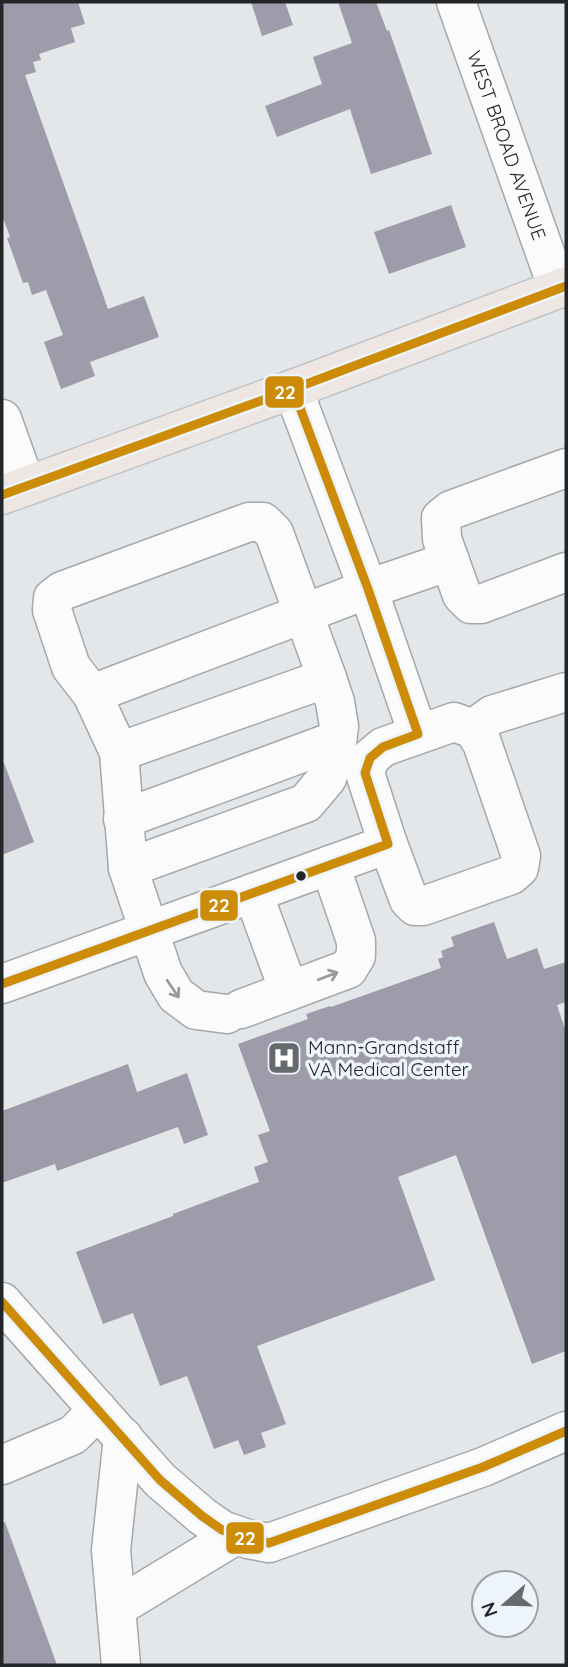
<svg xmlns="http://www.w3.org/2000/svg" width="568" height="1667" font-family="Quicksand,sans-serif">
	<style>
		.building { fill: #9e9baa }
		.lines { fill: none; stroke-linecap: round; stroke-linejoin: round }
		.minor-casing { stroke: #a5a8aa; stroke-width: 41 }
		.major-casing { stroke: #c1c3c5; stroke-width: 41 }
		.minor { stroke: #fbfbfc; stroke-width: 38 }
		.major { stroke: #ede6e3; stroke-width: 38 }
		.bus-1-casing { stroke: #edf4fb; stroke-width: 14 }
		.bus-1 { stroke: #cd8c08; stroke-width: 9 }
		.oneway { stroke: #9a9b9d }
		.bus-dot { fill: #232628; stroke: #edf4fb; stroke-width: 2.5 }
		.labels { text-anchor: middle; stroke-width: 7; stroke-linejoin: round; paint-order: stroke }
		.street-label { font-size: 19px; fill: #232628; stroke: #edf4fb }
		.poi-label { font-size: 19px; fill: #232628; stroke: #edf4fb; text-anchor: start }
		.line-badge { stroke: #edf4fb; stroke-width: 2.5 }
		.badge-label { font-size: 19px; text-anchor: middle; font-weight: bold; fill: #fff }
	</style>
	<rect width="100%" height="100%" fill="#e4e7ea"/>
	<!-- building -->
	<g class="building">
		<path d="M2,2h76l7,22 -14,4 4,14 -36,12 2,6 -8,2 3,10 -11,3 83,234 36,-13 15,41 -69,25 5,14 -34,13 -17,-47 19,-7 -17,-45 -14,5 -4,-13 -5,1 -16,-45 3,-1 -8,-22z"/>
		<path d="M251,2h34l8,23 -31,11z"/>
		<path d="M338,2h38l11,29 2,-1 43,124 -61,20 -21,-65 -73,28 -12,-31 57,-22 -9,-27 39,-14z"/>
		<path d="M451,205l15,42 -77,27 -15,-42z"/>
		<path d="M4,763l30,79 -32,13v-91z"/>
		<path d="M494,922l13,37 30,-11 7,21 22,-7v40l-9,3 9,27v319l-34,13 -76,-209 -58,22 37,103 -178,66 29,78 -25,9 5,14 -22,8 -6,-15 -24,9 -27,-73 -27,10 -27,-73 -30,11 -27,-72 97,-36v-2l86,-32 -5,-15 14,-5 -10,-27 12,-4 -32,-87 70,-25 -2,-5 24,-8 1,1 110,-39 -3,-9 5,-2 -2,-6 13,-5 -3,-9z"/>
		<path d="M128,1064l9,28 50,-19 21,62 -24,9 -6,-17 -121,44 -2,-7 -53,19v-72z"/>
		<path d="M2,1522h3l52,143h-55z"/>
	</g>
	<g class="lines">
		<defs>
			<g id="minor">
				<path id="s1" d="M456,2l102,287"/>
				<path d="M293,389l75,200 50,145"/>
				<path d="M2,419l24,67"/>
				<path d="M566,468l-115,42 -10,8 1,21 20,56 9,9h10l85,-32"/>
				<path d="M249,522h14l11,11 53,145 -208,74 -27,-58 -21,-27 -19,-57 1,-12 9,-7z"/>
				<path d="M92,694l276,-105 82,-28"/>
				<path d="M454,722l19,7 9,14 39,113 -2,12 -8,7 -88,31h-8l-6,-6 -21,-56 -23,-71 5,-15 13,-11z"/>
				<path d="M473,729l19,-14 74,-23"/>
				<path d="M119,752l9,116 35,105 13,22 20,15 31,4"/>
				<path d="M123,819l214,-79"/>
				<path d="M128,868l178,-65 21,-25 9,-26 3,-26 -4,-24 -8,-24"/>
				<path d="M253,893l36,98"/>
				<path d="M2,984l386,-140"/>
				<path d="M241,1009l107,-40 8,-13v-15l-26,-76"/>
				<path d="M2,1302l158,178 42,36 20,14 26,9 21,4 214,-76 83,-36"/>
				<path d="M2,1465l71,-30 25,-25"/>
				<path d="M116,1608l120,-73"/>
				<path d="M121,1665l-10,-115 12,-113"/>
			</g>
			<path id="major" d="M2,495l291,-106 273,-103"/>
		</defs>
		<!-- minor casing -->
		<use href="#minor" class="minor-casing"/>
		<!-- major casing -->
		<use href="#major" class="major-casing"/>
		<!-- minor -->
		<use href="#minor" class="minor"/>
		<!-- major -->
		<use href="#major" class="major"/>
		<defs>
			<g id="bus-1">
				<path d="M2,495l291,-106 273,-103"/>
				<path d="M2,984l386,-140 -23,-71 5,-15 13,-11 35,-13 -50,-145 -75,-200"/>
				<path d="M2,1302l158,178 42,36 20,14 26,9 21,4 214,-76 83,-36"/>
			</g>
		</defs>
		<!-- bus-1 casing -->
		<use href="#bus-1" class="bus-1-casing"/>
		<!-- bus-1 -->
		<use href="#bus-1" class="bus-1"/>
	</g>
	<!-- one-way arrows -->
	<defs><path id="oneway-shaft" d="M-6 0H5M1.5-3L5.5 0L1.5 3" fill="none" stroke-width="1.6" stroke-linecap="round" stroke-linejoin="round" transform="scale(1.75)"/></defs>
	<g class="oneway">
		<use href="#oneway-shaft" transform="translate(328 976) rotate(-21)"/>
		<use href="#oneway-shaft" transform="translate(173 989) rotate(56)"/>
	</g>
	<!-- icons -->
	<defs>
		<symbol id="hospital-square" viewBox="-11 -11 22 22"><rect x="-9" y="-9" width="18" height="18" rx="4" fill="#676a6c" stroke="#edf4fb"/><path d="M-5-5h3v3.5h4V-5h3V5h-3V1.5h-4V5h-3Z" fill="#fff"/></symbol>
	</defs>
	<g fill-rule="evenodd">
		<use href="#hospital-square" x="265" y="1039" width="38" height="38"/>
	</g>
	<!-- markers -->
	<circle class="bus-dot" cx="301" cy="876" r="6"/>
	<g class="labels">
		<!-- street labels -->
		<g class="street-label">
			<text dy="7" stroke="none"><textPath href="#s1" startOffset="152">WEST BROAD AVENUE</textPath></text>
		</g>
		<!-- poi labels -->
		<g class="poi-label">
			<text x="308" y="1054">Mann-Grandstaff<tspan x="308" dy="22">VA Medical Center</tspan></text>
		</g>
	</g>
	<g class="line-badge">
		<rect x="264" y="375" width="41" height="34" rx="7" fill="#cd8c08"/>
		<rect x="199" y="889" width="40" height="33" rx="7" fill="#cd8c08"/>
		<rect x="225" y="1521" width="40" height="34" rx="7" fill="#cd8c08"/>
	</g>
	<g class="badge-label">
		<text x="285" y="399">22</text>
		<text x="219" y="912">22</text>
		<text x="245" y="1545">22</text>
	</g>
	<!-- border -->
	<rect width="568" height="1667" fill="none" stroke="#232628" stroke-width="7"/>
	<!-- north arrow -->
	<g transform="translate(505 1604) rotate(250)"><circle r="33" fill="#edf4fb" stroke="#9ca2a7" stroke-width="2"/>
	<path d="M0-5L12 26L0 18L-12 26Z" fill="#676a6c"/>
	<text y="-10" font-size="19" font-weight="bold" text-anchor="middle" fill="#232628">N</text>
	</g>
</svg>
